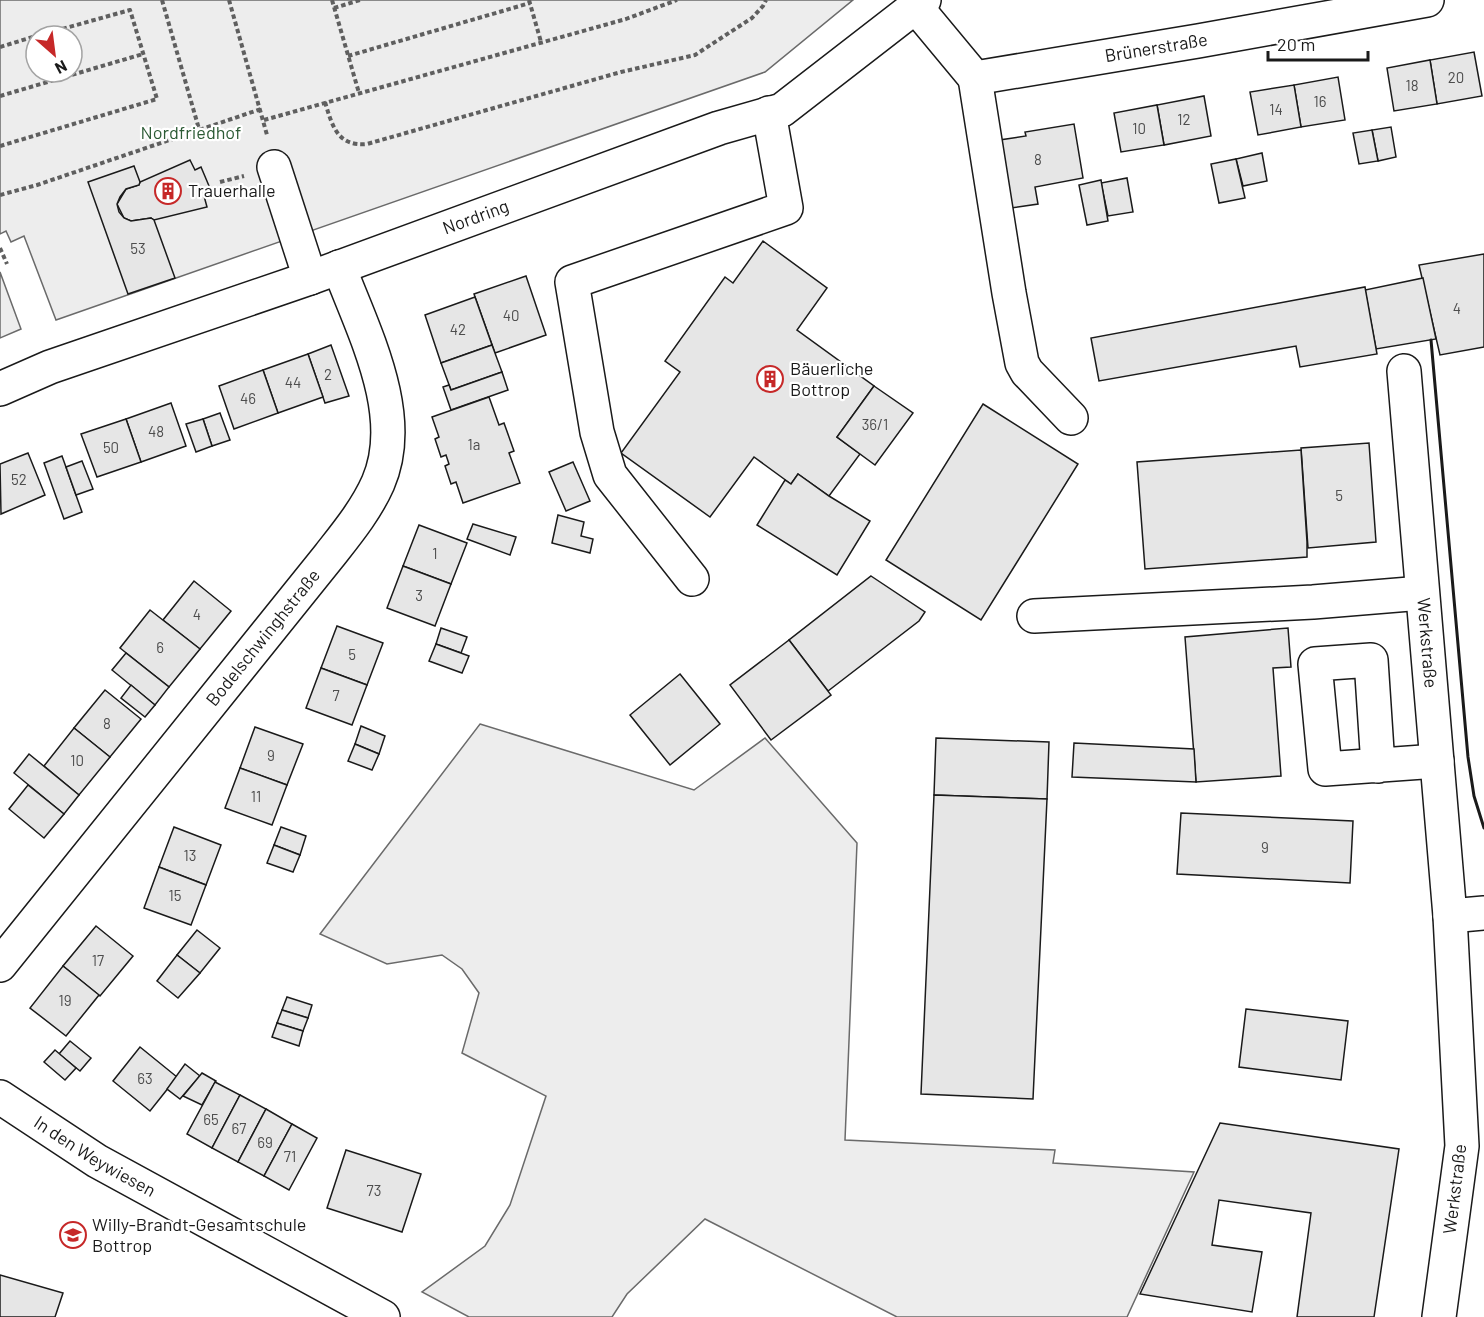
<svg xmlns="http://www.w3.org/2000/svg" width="1484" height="1317" font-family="Barlow,sans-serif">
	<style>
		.built { fill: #ededed; stroke: #6a6a6a; stroke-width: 1.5; fill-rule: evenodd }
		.building { fill: #e6e6e6; stroke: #1a1a1a; stroke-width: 1.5 }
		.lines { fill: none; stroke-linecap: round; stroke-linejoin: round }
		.minor-casing { stroke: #1a1a1a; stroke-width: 36 }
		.path { stroke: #5f5f5f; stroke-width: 4; stroke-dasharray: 4.5 3; stroke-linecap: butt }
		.minor { stroke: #fff; stroke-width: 33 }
		.wall { stroke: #1a1a1a; stroke-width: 3 }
		.labels { text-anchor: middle; stroke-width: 4.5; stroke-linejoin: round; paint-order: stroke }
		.number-label { font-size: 15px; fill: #4d4d4d }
		.street-label { font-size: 18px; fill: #1a1a1a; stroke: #fff }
		.park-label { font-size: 18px; fill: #2b5a34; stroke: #fff }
		.poi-label { font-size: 18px; fill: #1a1a1a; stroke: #fff; text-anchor: start }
	</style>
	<rect width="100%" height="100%" fill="#fff"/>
	<!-- built -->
	<g class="built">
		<path d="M0,0h853l-88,72 -709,248 -32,-84 -13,6 -5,-11 -6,3zM36,36h36v36h-36z"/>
		<path d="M0,272l21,57 -21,9z"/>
		<path d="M480,724l214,66 71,-52 92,105 -12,297 210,10 -2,13 141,9 -67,145h-230l-192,-98 -78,75 -15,23h-143l-47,-25 63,-46 25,-41 36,-109 -84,-43 17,-60 -17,-24 -20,-14 -55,9 -67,-30z"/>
	</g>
	<!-- building -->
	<g class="building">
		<path d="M1474,52l8,44 -45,8 -7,-44z"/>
		<path d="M1430,60l7,44 -43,7 -7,-43z"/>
		<path d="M1338,77l7,43 -44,7 -7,-42z"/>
		<path d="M1294,85l7,42 -43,8 -8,-43z"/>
		<path d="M1204,96l7,40 -47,9 -7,-40z"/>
		<path d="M1157,105l7,40 -43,7 -7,-39z"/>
		<path d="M1074,124l9,54 -48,9 3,17 -34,5 -11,-68 33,-5 -1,-4z"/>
		<path d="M1391,127l5,30 -18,4 -6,-31z"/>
		<path d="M1372,130l6,31 -19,3 -6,-31z"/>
		<path d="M1262,153l5,28 -24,5 -7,-27z"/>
		<path d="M1236,159l9,39 -26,5 -8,-39z"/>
		<path d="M190,160l5,10 6,-3 11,26 -8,3 3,11 -53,13 -3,-2 -20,3 -7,-3 -7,-14 9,-15 13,-4 1,-3z"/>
		<path d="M134,166l6,16 -1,3 -13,4 -6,8 -3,7 2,8 5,6 7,3 20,-3 3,2 21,58 -47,16 -40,-112z"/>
		<path d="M1127,178l6,34 -25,4 -7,-33z"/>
		<path d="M1101,180l7,41 -21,4 -8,-40z"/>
		<path d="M763,241l64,47 -30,42 77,56 -37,51 23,17 -31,42 -31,-22 -7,10 -37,-27 -44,60 -89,-64 59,-81 -15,-11 60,-84 8,6z"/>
		<path d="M1484,254v93l-44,8 -21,-90z"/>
		<path d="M526,276l20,59 -51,18 -21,-59z"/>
		<path d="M1423,278l13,61 -60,10 -11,-59z"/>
		<path d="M1365,287l12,67 -77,13 -4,-21 -197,35 -8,-43z"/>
		<path d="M475,297l17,48 -51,18 -16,-48z"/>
		<path d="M331,345l18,51 -24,7 -17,-49z"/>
		<path d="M492,345l10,27 -51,18 -10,-27z"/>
		<path d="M308,354l15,43 -45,16 -15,-43z"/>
		<path d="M263,370l15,43 -44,16 -15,-43z"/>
		<path d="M502,372l6,18 -57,20 -8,-23 6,-2 2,5z"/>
		<path d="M874,386l39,27 -38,52 -38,-28z"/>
		<path d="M489,397l10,28 5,-2 10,28 -5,2 11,30 -57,20 -7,-21 -5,2 -6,-18 4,-2 -3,-9 -5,2 -6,-18 4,-2 -7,-20z"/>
		<path d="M171,403l15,43 -45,16 -15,-43z"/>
		<path d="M983,404l95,60 -97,156 -95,-60z"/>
		<path d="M220,413l10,27 -18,6 -9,-27z"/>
		<path d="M126,419l15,43 -44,15 -16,-43z"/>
		<path d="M203,419l9,27 -16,6 -10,-28z"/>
		<path d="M1369,443l7,99 -68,6 -7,-100z"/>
		<path d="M1301,450l6,92v15l-162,12 -8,-107z"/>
		<path d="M28,453l17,42 -44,19 -1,-50z"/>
		<path d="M62,456l20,56 -18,7 -20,-56z"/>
		<path d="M82,461l11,28 -17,6 -10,-28z"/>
		<path d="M573,462l17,39 -24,10 -17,-39z"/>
		<path d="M798,474l31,22 41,25 -33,54 -80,-50 28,-45 6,4z"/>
		<path d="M558,515l26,7 -3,14 12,3 -3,14 -38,-10z"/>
		<path d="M473,524l43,13 -6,18 -43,-16z"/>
		<path d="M419,525l48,18 -16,41 -48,-18z"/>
		<path d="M403,566l48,18 -16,42 -48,-18z"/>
		<path d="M871,576l54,36 -6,9 -91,70 -39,-51z"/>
		<path d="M194,581l37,30 -31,38 -37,-29z"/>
		<path d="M150,610l50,39 -31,38 -49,-39z"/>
		<path d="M337,626l46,17 -16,42 -46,-17z"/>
		<path d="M441,628l26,9 -6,16 -25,-9z"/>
		<path d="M1288,628l3,39 -18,1 8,108 -85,6 -11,-145z"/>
		<path d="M789,640l42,55 -60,45 -41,-55z"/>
		<path d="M436,644l33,12 -7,17 -33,-12z"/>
		<path d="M126,653l43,34 -14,18 -43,-35z"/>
		<path d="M321,668l46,17 -15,40 -46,-17z"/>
		<path d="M680,674l40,50 -50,41 -40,-50z"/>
		<path d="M131,685l24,20 -10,12 -24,-19z"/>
		<path d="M105,690l36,29 -31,38 -36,-29z"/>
		<path d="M361,726l24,10 -6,18 -24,-10z"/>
		<path d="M255,727l48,17 -16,41 -47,-17z"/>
		<path d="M74,728l36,29 -31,38 -35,-29z"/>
		<path d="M936,738l113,4 -2,57 -113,-4z"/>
		<path d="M1074,743l120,6 2,33 -124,-5z"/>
		<path d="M355,744l24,10 -7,16 -24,-9z"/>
		<path d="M29,754l50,41 -15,19 -50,-41z"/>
		<path d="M240,768l47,17 -15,40 -47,-17z"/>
		<path d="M28,785l36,29 -20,24 -35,-29z"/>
		<path d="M934,795l113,4 -14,300 -112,-5z"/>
		<path d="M1181,813l172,8 -3,62 -173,-9z"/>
		<path d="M174,827l47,18 -15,40 -47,-18z"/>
		<path d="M281,827l25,9 -6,19 -26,-10z"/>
		<path d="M274,845l26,10 -7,17 -26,-9z"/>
		<path d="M159,867l47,18 -15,40 -47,-17z"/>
		<path d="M96,926l37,30 -33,40 -37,-30z"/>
		<path d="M197,930l23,18 -20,25 -23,-18z"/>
		<path d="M177,955l23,18 -22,25 -21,-17z"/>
		<path d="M63,966l36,29 -33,41 -36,-28z"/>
		<path d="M287,997l25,8 -4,13 -26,-8z"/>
		<path d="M1246,1009l102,12 -7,59 -102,-13z"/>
		<path d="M282,1010l26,8 -5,13 -26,-8z"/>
		<path d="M277,1023l26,8 -4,15 -27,-9z"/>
		<path d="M70,1041l21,17 -11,13 -21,-17z"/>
		<path d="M140,1047l37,30 -27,34 -37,-30z"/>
		<path d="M55,1050l21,18 -11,12 -21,-18z"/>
		<path d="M185,1064l15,12 -20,23 -13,-10z"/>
		<path d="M202,1073l14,8 -14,24 -19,-9z"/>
		<path d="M215,1082l25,13 -28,53 -25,-14z"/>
		<path d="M240,1095l26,14 -28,53 -26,-14z"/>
		<path d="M266,1109l26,15 -28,52 -26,-14z"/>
		<path d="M1220,1123l179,26 -25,168h-77l14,-104 -92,-13 -7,45 50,7 -10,60 -112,-18z"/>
		<path d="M292,1124l25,14 -28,52 -25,-14z"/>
		<path d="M346,1150l75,24 -19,58 -75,-24z"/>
		<path d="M0,1275l63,18 -8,24h-55z"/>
	</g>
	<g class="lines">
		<defs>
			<g id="minor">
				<path id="s1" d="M916,7l59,71 223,-37 229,-41"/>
				<path d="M975,78l34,215 13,70 5,9 44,46"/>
				<path d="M274,167l36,111"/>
				<path id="s2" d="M1404,371l46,545 12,230 -23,171"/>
				<path id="s3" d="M0,389l50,-22 260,-89 409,-150 63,-18 142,-110"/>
				<path d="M692,579l-82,-104 -13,-43 -25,-150 214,-74 -17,-95"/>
				<path d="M1034,616l279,-14 109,-9"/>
				<path d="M1378,766l-7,-106 -56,4 10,105 112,-8"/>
				<path d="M1450,916l34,-3"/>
				<path id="s4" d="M0,965l329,-409c18,-23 37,-46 49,-73 30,-68 -15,-152 -39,-216"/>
				<path id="s5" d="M0,1097l97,64 286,156"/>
			</g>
		</defs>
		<!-- minor casing -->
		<use href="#minor" class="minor-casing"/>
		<!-- path -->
		<g class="path">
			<path d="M162,0l37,129"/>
			<path d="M229,0l38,135"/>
			<path d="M332,0l27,93"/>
			<path d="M529,0l12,42"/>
			<path d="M334,8l26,-8"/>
			<path d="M0,47l36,-11"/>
			<path d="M348,56l182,-53"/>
			<path d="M0,96l143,-42"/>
			<path d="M325,102c7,23 12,45 42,42l254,-72 74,-17 57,-37 11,-12 3,-6"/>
			<path d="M264,120l362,-101 51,-19"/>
			<path d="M0,146l157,-47 -27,-89 -93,26"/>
			<path d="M220,182l24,-6"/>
			<path d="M0,195l37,-10 224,-76"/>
			<path d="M0,248l7,16"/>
		</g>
		<!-- minor -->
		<use href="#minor" class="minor"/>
		<!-- wall -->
		<path class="wall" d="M1431,340l37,417 6,39 10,32"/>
	</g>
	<!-- icons -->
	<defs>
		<symbol id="building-ring" viewBox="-11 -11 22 22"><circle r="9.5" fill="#fff" stroke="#c62828" stroke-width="1.5"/><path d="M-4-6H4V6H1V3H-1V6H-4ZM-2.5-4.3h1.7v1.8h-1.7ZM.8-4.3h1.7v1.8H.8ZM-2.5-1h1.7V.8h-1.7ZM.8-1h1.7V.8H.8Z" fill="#c62828"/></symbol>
		<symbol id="school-ring" viewBox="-11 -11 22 22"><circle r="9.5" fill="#fff" stroke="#c62828" stroke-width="1.5"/><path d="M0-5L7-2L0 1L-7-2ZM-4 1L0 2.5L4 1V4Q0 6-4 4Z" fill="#c62828"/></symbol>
	</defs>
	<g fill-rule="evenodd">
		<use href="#building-ring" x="153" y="176" width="30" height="30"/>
		<use href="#building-ring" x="755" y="364" width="30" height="30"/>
		<use href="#school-ring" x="58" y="1220" width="30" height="30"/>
	</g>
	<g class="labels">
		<!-- number labels -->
		<g class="number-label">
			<text x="1456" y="83">20</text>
			<text x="1412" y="91">18</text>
			<text x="1320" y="107">16</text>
			<text x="1276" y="115">14</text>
			<text x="1184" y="125">12</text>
			<text x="1139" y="134">10</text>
			<text x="1038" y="165">8</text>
			<text x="138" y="254">53</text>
			<text x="1457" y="314">4</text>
			<text x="511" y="321">40</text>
			<text x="458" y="335">42</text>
			<text x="328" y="380">2</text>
			<text x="293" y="388">44</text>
			<text x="248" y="404">46</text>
			<text x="875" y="430">36/1</text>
			<text x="156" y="437">48</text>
			<text x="474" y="450">1a</text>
			<text x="111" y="453">50</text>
			<text x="19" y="485">52</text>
			<text x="1339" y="501">5</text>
			<text x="435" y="559">1</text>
			<text x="419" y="601">3</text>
			<text x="197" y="620">4</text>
			<text x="160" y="653">6</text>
			<text x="352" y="660">5</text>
			<text x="336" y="701">7</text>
			<text x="107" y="729">8</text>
			<text x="271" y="761">9</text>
			<text x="77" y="766">10</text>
			<text x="256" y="802">11</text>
			<text x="1265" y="853">9</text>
			<text x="190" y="861">13</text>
			<text x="175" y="901">15</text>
			<text x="98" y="966">17</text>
			<text x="65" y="1006">19</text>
			<text x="145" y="1084">63</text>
			<text x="211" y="1125">65</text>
			<text x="239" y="1134">67</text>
			<text x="265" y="1148">69</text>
			<text x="290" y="1162">71</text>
			<text x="374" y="1196">73</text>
		</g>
		<!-- street labels -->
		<g class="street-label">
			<text dy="6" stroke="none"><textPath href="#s1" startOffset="276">Brünerstraße</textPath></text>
			<text dy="6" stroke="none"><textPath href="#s3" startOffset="506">Nordring</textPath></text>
			<text dy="6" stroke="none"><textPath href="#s4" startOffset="420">Bodelschwinghstraße</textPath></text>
			<text dy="6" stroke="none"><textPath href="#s2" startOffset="273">Werkstraße</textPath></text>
			<text dy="6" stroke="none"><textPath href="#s5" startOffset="112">In den Weywiesen</textPath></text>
			<text transform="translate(1455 1189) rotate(-83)" y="6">Werkstraße</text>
		</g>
		<!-- park labels -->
		<g class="park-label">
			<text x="191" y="139">Nordfriedhof</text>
		</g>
		<!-- poi labels -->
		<g class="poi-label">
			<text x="188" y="197">Trauerhalle</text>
			<text x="790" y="375">Bäuerliche<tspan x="790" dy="21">Bottrop</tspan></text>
			<text x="92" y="1231">Willy-Brandt-Gesamtschule<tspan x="92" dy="21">Bottrop</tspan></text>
		</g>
	</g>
	<!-- north arrow -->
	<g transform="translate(54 54) rotate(152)"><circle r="28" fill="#ffffff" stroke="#a3a3a3" stroke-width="1.5"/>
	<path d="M0-4.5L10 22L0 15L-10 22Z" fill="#c62828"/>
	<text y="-9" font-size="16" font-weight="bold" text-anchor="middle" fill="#1a1a1a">N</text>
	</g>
	<!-- scale -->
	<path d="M1268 51v9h100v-9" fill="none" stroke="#1a1a1a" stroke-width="3"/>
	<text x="1277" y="51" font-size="18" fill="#1a1a1a" stroke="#ffffff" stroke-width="4.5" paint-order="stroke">20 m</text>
</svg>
